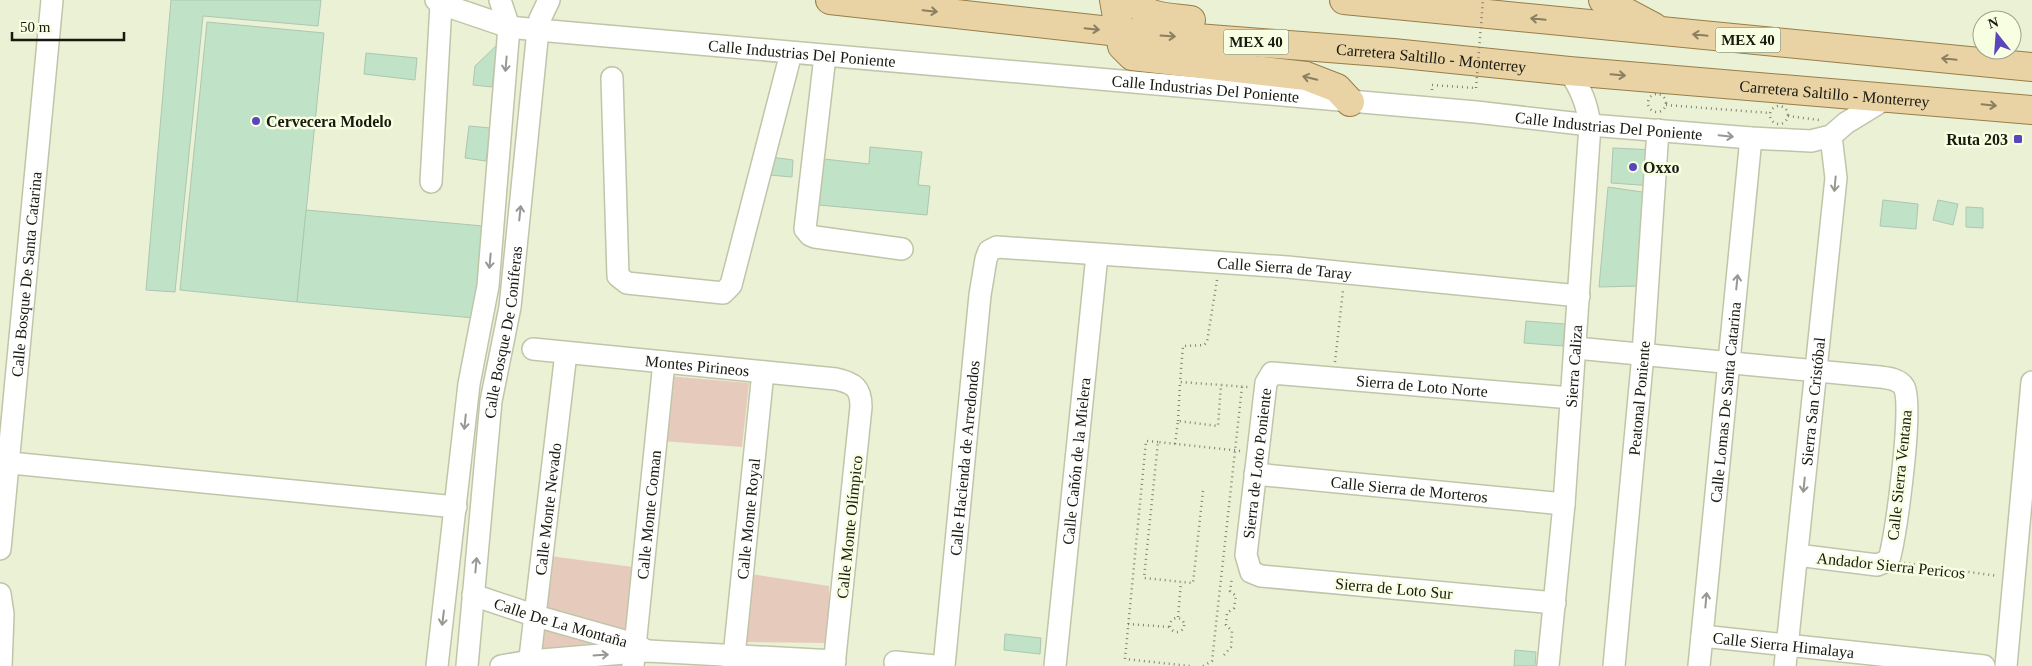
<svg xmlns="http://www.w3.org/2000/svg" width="2032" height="666" font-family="Georgia,serif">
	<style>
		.green { fill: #e6cbbd }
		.building { fill: #c0e2c6; stroke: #adc6b2 }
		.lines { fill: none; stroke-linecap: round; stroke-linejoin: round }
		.minor-casing { stroke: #c0c5a9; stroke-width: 24 }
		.major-casing { stroke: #977e49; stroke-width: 30 }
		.path { stroke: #808370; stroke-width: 2.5; stroke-dasharray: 1 4; stroke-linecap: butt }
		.minor { stroke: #fff; stroke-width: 21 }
		.major { stroke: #e9d2a4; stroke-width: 28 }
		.path-bridge { stroke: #808370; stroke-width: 2.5; stroke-dasharray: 1 4; stroke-linecap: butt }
		.oneway { stroke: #8b7f61 }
		.oneway2 { stroke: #979893 }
		.poi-dot { fill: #5b45bd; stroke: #f8fee1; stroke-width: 2 }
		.labels { text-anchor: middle; stroke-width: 5; stroke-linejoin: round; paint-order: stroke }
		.shield { fill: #f8fee1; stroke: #5b5e4e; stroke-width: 1 }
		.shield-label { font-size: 15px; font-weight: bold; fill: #181a0f }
		.street-label { font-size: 16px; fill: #181a0f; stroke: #f8fee1 }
		.poi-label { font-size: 16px; font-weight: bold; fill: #181a0f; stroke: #f8fee1; text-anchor: start }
	</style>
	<rect width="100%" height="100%" fill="#ebf1d4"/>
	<!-- green -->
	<g class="green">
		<path d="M668,376l81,7 -7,64 -81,-6z"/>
		<path d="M550,556l83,11 -11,99h-85z"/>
		<path d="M751,574l78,12v57l-85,-1z"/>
	</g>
	<!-- building -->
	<g class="building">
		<path d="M171,0h150l-3,26 -115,-10 -28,276 -29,-2z"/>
		<path d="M207,22l117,11 -27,269 -117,-12z"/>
		<path d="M497,45l-5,42 -19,-2 2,-19z"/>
		<path d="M366,53l51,5 -2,22 -51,-6z"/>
		<path d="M469,126l21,2 -4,33 -21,-3z"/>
		<path d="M870,147l52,5 -4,33 12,1 -3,29 -108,-10 5,-46 45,5z"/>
		<path d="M1613,148l43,2 -2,36 -43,-3z"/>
		<path d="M771,157l22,3 -1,17 -23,-2z"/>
		<path d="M1608,187l41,6 -8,93 -42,1z"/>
		<path d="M1883,200l35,4 -2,25 -36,-3z"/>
		<path d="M1938,200l20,4 -5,21 -20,-5z"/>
		<path d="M1966,207l17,1v20l-17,-1z"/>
		<path d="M306,210l177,16 -9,92 -177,-16z"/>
		<path d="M1526,321l39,3 -2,22 -39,-3z"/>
		<path d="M1005,634l36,4 -1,16 -36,-4z"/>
		<path d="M1515,650l21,2 -1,14h-21z"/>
	</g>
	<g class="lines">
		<defs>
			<g id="minor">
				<path id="s1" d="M441,4l68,23 29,3 938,82 114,13 161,13 60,3 20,-5 15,-13 44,-27"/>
				<path d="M825,56l-20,173 5,6 5,2 87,12"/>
				<path d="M612,78l6,198 9,7 96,10 8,-8 60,-232"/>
				<path d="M431,182l10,-178 -5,-4"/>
				<path d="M1576,348l304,29c8,1 19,2 24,10 10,19 -8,144 -14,169l-3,5 -10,4 -80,-10"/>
				<path id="s2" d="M533,349l303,30c18,4 25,9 25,28l-27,259"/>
				<path d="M0,462l456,45"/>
				<path id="s3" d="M1255,474l309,30"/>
				<path id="s4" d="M0,549l52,-549"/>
				<path d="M0,594l3,20 -2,52"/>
				<path id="s5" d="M473,595l63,21 99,28 10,6"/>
				<path id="s6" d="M1555,603l-294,-27 -10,-4 -5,-17 20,-172 6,-10 299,25"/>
				<path id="s7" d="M1702,636l282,30"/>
				<path d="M895,662l40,4"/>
				<path d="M437,666l32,-282 19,-98 21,-259 -9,-27"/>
				<path id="s8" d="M467,666l24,-265 19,-94 28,-277 2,-11 9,-19"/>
				<path d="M501,666l29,-5 118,-10 187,10"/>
				<path id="s9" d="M529,666l37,-313"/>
				<path id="s10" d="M633,666l31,-304"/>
				<path id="s11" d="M733,666l30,-294"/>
				<path id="s12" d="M944,666l36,-371 6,-36 3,-8 8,-4 290,20 292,29"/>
				<path id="s13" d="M1055,666l42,-411"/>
				<path id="s14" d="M1548,666l16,-162 26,-379c-3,-21 -9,-36 -21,-54"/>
				<path id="s15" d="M1614,666l29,-312 15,-224"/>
				<path id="s16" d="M1699,666l52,-528"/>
				<path id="s17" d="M1785,666l51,-488 -5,-42"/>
				<path d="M2006,666l26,-284"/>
			</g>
			<g id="major">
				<path id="s18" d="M830,0l289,32 274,21 176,18 463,39"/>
				<path d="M1114,0l8,46 10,10 174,20 31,12 13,14"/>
				<path d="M1134,0c12,19 37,17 57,20"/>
				<path d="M1344,0l688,67"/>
				<path d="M1603,0l51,27"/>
			</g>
		</defs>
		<!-- minor casing -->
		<use href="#minor" class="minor-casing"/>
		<!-- major casing -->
		<use href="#major" class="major-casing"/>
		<!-- path -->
		<g class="path">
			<path d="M1432,90v-5l44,3"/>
			<circle cx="1657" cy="103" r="9"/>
			<path d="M1666,105l104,8"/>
			<circle cx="1779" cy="115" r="9"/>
			<path d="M1788,116l31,4"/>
			<path d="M1217,280l-10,62 -3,3 -21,1 -3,36 41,3"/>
			<path d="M1335,362l8,-72"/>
			<path d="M1178,421l2,-38"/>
			<path d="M1158,442l-12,-1 -21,218 65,7"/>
			<path d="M1175,444l3,-23 40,5 3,-41 27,2"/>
			<path d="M1203,491l-10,92 -49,-5 14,-136 83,9"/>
			<path d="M1904,563l94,13"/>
			<path d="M1178,617l3,-35"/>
			<circle cx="1177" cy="625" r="7"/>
			<path d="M1128,624l42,3"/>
			<path d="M1224,655l7,-8 1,-16 -6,-6 1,-12 7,-5 2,-12 -6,-5 2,-13"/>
			<path d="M1203,666l9,-5 30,-274"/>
		</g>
		<!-- minor -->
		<use href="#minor" class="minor"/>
		<!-- major -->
		<use href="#major" class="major"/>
		<!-- path-bridge -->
		<path class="path-bridge" d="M1476,88l7,-88"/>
	</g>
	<!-- one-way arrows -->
	<defs><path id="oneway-shaft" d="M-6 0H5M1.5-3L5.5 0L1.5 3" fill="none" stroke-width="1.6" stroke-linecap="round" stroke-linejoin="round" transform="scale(1.25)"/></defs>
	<g class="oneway">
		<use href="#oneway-shaft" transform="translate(930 11) rotate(6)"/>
		<use href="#oneway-shaft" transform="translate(1538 19) rotate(-174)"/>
		<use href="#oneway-shaft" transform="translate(1092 29) rotate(6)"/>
		<use href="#oneway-shaft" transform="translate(1700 35) rotate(-174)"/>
		<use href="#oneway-shaft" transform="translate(1168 36) rotate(4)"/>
		<use href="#oneway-shaft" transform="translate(1949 59) rotate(-174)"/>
		<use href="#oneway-shaft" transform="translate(1618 75) rotate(5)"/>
		<use href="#oneway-shaft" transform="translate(1310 78) rotate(-166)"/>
		<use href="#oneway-shaft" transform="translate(1989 105) rotate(6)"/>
	</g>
	<g class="oneway2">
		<use href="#oneway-shaft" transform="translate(506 64) rotate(95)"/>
		<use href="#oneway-shaft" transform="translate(1726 136) rotate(6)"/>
		<use href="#oneway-shaft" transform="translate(1835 184) rotate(95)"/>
		<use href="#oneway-shaft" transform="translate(520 213) rotate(-84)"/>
		<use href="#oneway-shaft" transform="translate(490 261) rotate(95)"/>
		<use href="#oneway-shaft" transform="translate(1737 282) rotate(-84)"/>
		<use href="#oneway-shaft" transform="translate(465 422) rotate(96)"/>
		<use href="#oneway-shaft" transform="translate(1804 485) rotate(96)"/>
		<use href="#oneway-shaft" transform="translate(476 565) rotate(-85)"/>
		<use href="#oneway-shaft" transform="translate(1706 600) rotate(-85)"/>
		<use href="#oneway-shaft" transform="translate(443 618) rotate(97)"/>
		<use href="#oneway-shaft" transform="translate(601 655) rotate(-4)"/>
	</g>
	<!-- markers -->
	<g class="poi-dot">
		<circle cx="256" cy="121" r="5"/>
		<rect x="2013" y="134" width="10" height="10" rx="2.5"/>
		<circle cx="1633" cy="167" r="5"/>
	</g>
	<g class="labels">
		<!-- shield labels -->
		<g class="shield">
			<rect x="1715.5" y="27.5" width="65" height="25" rx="4"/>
			<rect x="1223.5" y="29.5" width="65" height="25" rx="4"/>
		</g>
		<g class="shield-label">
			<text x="1748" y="45">MEX 40</text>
			<text x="1256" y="47">MEX 40</text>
		</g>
		<!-- street labels -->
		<g class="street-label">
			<text dy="6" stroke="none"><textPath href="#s1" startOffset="366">Calle Industrias Del Poniente</textPath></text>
			<text dy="6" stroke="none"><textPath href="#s18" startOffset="604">Carretera Saltillo - Monterrey</textPath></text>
			<text dy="6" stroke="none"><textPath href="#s1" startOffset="771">Calle Industrias Del Poniente</textPath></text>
			<text dy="6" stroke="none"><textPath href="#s18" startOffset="1009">Carretera Saltillo - Monterrey</textPath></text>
			<text dy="6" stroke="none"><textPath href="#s1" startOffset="1176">Calle Industrias Del Poniente</textPath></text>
			<text dy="6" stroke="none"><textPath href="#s12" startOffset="715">Calle Sierra de Taray</textPath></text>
			<text dy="6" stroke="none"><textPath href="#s4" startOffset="276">Calle Bosque De Santa Catarina</textPath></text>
			<text dy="6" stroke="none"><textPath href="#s8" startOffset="336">Calle Bosque De Coníferas</textPath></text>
			<text dy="6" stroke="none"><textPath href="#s2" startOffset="165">Montes Pirineos</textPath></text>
			<text dy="6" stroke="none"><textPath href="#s14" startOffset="301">Sierra Caliza</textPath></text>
			<text dy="6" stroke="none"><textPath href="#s6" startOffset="659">Sierra de Loto Norte</textPath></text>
			<text dy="6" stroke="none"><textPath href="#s15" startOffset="269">Peatonal Poniente</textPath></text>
			<text dy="6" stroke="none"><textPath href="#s17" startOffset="266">Sierra San Cristóbal</textPath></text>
			<text dy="6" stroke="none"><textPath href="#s16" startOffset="265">Calle Lomas De Santa Catarina</textPath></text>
			<text dy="6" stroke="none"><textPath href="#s12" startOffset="209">Calle Hacienda de Arredondos</textPath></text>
			<text dy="6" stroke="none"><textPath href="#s13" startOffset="206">Calle Cañón de la Mielera</textPath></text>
			<text dy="6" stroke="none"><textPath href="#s6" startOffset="416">Sierra de Loto Poniente</textPath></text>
			<text transform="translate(1899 475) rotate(-84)" y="6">Calle Sierra Ventana</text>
			<text dy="6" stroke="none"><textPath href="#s3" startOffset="155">Calle Sierra de Morteros</textPath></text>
			<text dy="6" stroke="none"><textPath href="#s9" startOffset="158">Calle Monte Nevado</textPath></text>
			<text dy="6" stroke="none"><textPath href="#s10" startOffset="152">Calle Monte Coman</textPath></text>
			<text dy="6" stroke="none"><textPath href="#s11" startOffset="148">Calle Monte Royal</textPath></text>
			<text transform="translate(849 527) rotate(-84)" y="6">Calle Monte Olímpico</text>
			<text transform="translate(1891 565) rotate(6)" y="6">Andador Sierra Pericos</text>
			<text transform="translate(1394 588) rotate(5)" y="6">Sierra de Loto Sur</text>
			<text dy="6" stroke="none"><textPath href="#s5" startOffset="92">Calle De La Montaña</textPath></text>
			<text dy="6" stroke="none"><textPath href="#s7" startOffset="82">Calle Sierra Himalaya</textPath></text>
		</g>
		<!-- poi labels -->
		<g class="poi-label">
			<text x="266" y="127">Cervecera Modelo</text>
			<text x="2008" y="145" text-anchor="end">Ruta 203</text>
			<text x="1643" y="173">Oxxo</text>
		</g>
	</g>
	<!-- north arrow -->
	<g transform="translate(1997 35) rotate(343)"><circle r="24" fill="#f8fee1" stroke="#9ea38d"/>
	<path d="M0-4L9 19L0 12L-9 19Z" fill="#5b45bd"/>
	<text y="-8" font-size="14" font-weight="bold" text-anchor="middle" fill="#181a0f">N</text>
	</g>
	<!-- scale -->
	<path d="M12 32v8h112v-8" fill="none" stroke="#181a0f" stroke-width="2.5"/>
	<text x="20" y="32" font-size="15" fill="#181a0f" stroke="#f8fee1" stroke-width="4" paint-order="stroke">50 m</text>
</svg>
